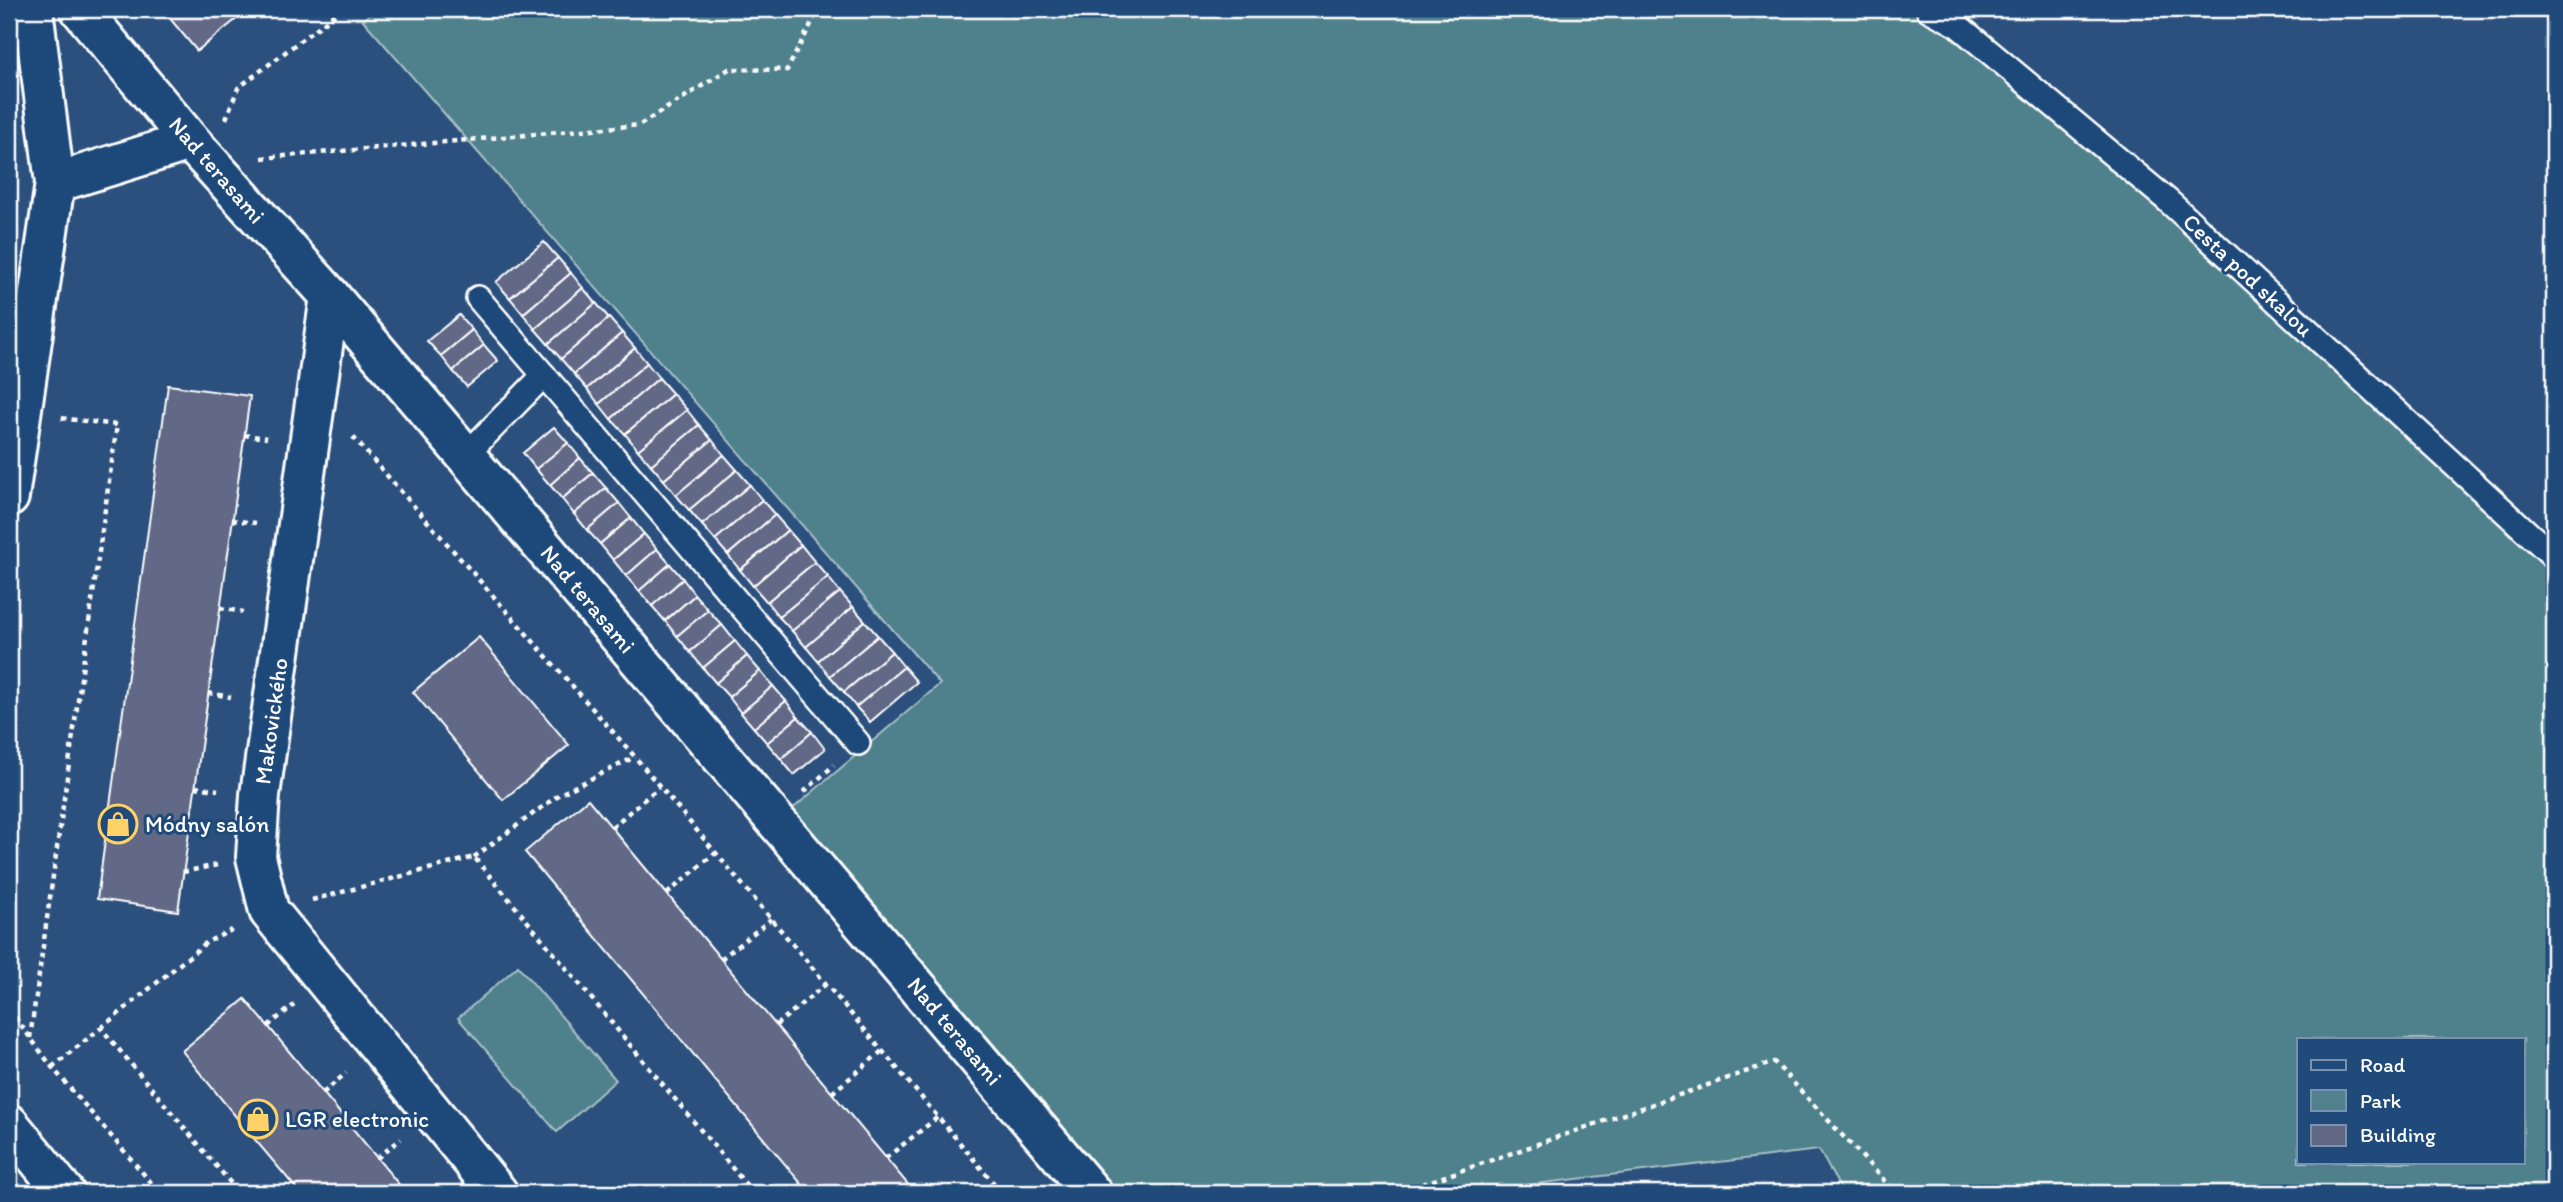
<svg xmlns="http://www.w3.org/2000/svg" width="2563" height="1202" font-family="Itim,sans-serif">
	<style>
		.green { fill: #50818c; stroke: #a8c0c6; stroke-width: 2; fill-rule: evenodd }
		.building { fill: #626987; stroke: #fff; stroke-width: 2 }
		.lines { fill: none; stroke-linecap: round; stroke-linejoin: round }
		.service-casing { stroke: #fff; stroke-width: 28 }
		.minor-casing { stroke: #fff; stroke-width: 44 }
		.path { stroke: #fff; stroke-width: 4.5; stroke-dasharray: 5 5; stroke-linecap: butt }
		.service { stroke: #1f4a7a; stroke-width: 23 }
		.minor { stroke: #1f4a7a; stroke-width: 38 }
		.labels { text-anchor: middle; stroke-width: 6; stroke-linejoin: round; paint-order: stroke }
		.street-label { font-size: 23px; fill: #fff; stroke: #1f4a7a }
		.poi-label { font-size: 23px; fill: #fff; stroke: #1f4a7a; text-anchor: start }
	</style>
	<rect width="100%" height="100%" fill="#2c507d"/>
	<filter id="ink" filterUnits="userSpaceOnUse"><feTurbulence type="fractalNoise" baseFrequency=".0143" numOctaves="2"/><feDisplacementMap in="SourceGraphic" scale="14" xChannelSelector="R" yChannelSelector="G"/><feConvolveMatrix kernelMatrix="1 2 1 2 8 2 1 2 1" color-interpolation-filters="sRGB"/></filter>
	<g filter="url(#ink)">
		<!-- green -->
		<g class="green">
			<path d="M375,9h1583l596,536v648h-711l-24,-43 -360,43h-308l-7,-8 -10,8h-24l-320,-382 150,-127 -577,-664zM2299,1039h224v123h-224z"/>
			<path d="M518,966l98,114 -59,52 -99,-114z"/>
		</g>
		<!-- building -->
		<g class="building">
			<path d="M162,9h87l-52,42z"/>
			<path d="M544,242l14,16 -48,40 -14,-16z"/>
			<path d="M558,258l13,15 -48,41 -13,-16z"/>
			<path d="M571,273l12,15 -48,41 -12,-15z"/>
			<path d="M583,288l13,15 -48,41 -13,-15z"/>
			<path d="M596,303l13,15 -48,41 -13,-15z"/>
			<path d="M459,315l13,15 -31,26 -14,-15z"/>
			<path d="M609,318l13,15 -48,41 -13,-15z"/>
			<path d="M472,330l12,15 -31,26 -12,-15z"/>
			<path d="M622,333l13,15 -48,41 -13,-15z"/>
			<path d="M484,345l14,16 -31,26 -14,-16z"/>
			<path d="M635,348l12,15 -48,41 -12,-15z"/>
			<path d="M647,363l12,15 -48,41 -12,-15z"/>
			<path d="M659,378l14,16 -48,40 -14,-15z"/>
			<path d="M168,385l82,11 -72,515 -81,-12z"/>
			<path d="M673,394l14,16 -49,40 -13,-16z"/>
			<path d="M687,410l12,15 -48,40 -13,-15z"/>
			<path d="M699,425l13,15 -48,40 -13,-15z"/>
			<path d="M554,427l14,16 -32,26 -13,-16z"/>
			<path d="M712,440l12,15 -48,40 -12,-15z"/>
			<path d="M568,443l12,15 -30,27 -14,-16z"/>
			<path d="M724,455l13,15 -48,40 -13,-15z"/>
			<path d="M580,458l13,15 -31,26 -12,-14z"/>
			<path d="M737,470l13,15 -48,40 -13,-15z"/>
			<path d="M593,473l13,15 -32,26 -12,-15z"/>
			<path d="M750,485l12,15 -47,40 -13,-15z"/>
			<path d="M606,488l13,15 -32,27 -13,-16z"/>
			<path d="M762,500l13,15 -47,40 -13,-15z"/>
			<path d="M619,503l12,15 -31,26 -13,-14z"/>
			<path d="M775,515l13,15 -48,40 -12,-15z"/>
			<path d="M631,518l13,16 -31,26 -13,-16z"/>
			<path d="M788,530l13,15 -48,41 -13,-16z"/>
			<path d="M644,534l13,15 -31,27 -13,-16z"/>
			<path d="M801,545l14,17 -48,40 -14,-16z"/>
			<path d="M657,549l13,15 -31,27 -13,-15z"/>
			<path d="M815,562l13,15 -49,40 -12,-15z"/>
			<path d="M670,564l13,15 -31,27 -13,-15z"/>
			<path d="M828,577l12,15 -48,39 -13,-14z"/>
			<path d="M683,579l12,16 -30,26 -13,-15z"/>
			<path d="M840,592l13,15 -47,40 -14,-16z"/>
			<path d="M695,595l13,15 -31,26 -12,-15z"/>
			<path d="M853,607l12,14 -47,40 -12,-14z"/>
			<path d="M708,610l14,15 -32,27 -13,-16z"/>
			<path d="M865,621l13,15 -48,40 -12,-15z"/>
			<path d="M722,625l13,16 -32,27 -13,-16z"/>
			<path d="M878,636l14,16 -48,40 -14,-16z"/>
			<path d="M479,637l90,108 -66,55 -90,-108z"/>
			<path d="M735,641l12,15 -31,27 -13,-15z"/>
			<path d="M892,652l12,15 -48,40 -12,-15z"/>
			<path d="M747,656l13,15 -31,26 -13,-14z"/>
			<path d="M904,667l13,15 -47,40 -14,-15z"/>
			<path d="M760,671l13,15 -32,27 -12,-16z"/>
			<path d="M773,686l13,15 -32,27 -13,-15z"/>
			<path d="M786,701l12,16 -31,26 -13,-15z"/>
			<path d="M798,717l14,15 -31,27 -14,-16z"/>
			<path d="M812,732l13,17 -31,26 -13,-16z"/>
			<path d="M588,799l79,95 248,299h-106l-284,-341z"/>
			<path d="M245,999l23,27 138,167h-106l-54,-64 -64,-78z"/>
		</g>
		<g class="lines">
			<defs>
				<g id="service">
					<path d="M1928,9l28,15 211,176 387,357"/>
					<path d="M478,298l380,445"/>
					<path d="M466,455l78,-80"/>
				</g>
				<g id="minor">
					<path d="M80,9l110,132 140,155 762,897"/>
					<path d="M55,183l135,-42"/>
					<path d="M330,296l-70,499 -4,62 13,54 229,282"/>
					<path d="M9,497l46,-314 -22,-174"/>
					<path d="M9,1124l56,69"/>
				</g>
			</defs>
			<!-- service casing -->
			<use href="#service" class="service-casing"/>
			<!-- minor casing -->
			<use href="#minor" class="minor-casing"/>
			<!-- path -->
			<g class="path">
				<path d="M226,119l12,-31 104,-79"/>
				<path d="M262,158l378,-33 89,-56 58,1 32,-61"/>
				<path d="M244,435l23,3"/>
				<path d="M353,437l282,320 367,436"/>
				<path d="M232,520l24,3"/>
				<path d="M220,608l23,4"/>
				<path d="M208,693l23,4"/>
				<path d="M195,787l23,3"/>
				<path d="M804,792l30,-27"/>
				<path d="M612,827l47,-40"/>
				<path d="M474,857l86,-63 75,-37"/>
				<path d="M183,872l34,-7"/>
				<path d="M667,894l48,-41"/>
				<path d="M312,900l162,-43 279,336"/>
				<path d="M721,959l50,-40"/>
				<path d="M9,1009l43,58 108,126"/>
				<path d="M776,1025l50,-41"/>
				<path d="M268,1026l26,-21"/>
				<path d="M101,1028l106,-86 25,-12"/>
				<path d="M30,1038l87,-613 -57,-7"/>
				<path d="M52,1067l49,-39 138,165"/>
				<path d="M323,1093l23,-20"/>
				<path d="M832,1093l50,-42"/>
				<path d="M377,1158l24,-19"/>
				<path d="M886,1158l52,-41"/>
				<path d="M980,1193l14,-10"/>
				<path d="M1405,1193l9,-6 360,-125 122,131"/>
			</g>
			<!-- service -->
			<use href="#service" class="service"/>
			<!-- minor -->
			<use href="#minor" class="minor"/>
		</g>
	</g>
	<!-- icons -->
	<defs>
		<symbol id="shop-ring" viewBox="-11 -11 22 22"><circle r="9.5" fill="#1f4a7a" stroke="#ffd166" stroke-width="1.5"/><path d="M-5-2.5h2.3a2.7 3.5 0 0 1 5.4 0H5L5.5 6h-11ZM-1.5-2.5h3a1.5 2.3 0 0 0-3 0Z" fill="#ffd166"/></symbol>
	</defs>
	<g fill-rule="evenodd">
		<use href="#shop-ring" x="96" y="802" width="44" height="44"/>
		<use href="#shop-ring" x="236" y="1097" width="44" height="44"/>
	</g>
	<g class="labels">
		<!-- street labels -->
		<g class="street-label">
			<text transform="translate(217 170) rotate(49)" y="8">Nad terasami</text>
			<text transform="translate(2248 275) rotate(43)" y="8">Cesta pod skalou</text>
			<text transform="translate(588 599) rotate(50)" y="8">Nad terasami</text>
			<text transform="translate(271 721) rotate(-82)" y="8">Makovického</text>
			<text transform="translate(955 1031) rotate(50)" y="8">Nad terasami</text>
		</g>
		<!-- poi labels -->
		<g class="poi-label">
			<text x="145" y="832">Módny salón</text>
			<text x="285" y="1127">LGR electronic</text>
		</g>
	</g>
	<!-- margin -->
	<rect width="2563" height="1202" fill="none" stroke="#1f4a7a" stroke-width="35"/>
	<rect x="18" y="18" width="2528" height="1167" fill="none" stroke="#fff" stroke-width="2.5" filter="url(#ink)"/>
	<!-- legend -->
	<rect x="2297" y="1038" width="228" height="126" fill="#1f4a7a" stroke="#7992af" stroke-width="2"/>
	<rect x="2311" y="1060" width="35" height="10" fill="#1f4a7a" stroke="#7992af" stroke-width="2"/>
	<text x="2360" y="1072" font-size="21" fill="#ffffff">Road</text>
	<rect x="2311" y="1090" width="35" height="21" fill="#50818c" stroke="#7992af" stroke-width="2"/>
	<text x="2360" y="1108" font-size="21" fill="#ffffff">Park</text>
	<rect x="2311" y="1125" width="35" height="21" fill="#626987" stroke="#7992af" stroke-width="2"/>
	<text x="2360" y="1142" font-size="21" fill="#ffffff">Building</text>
</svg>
